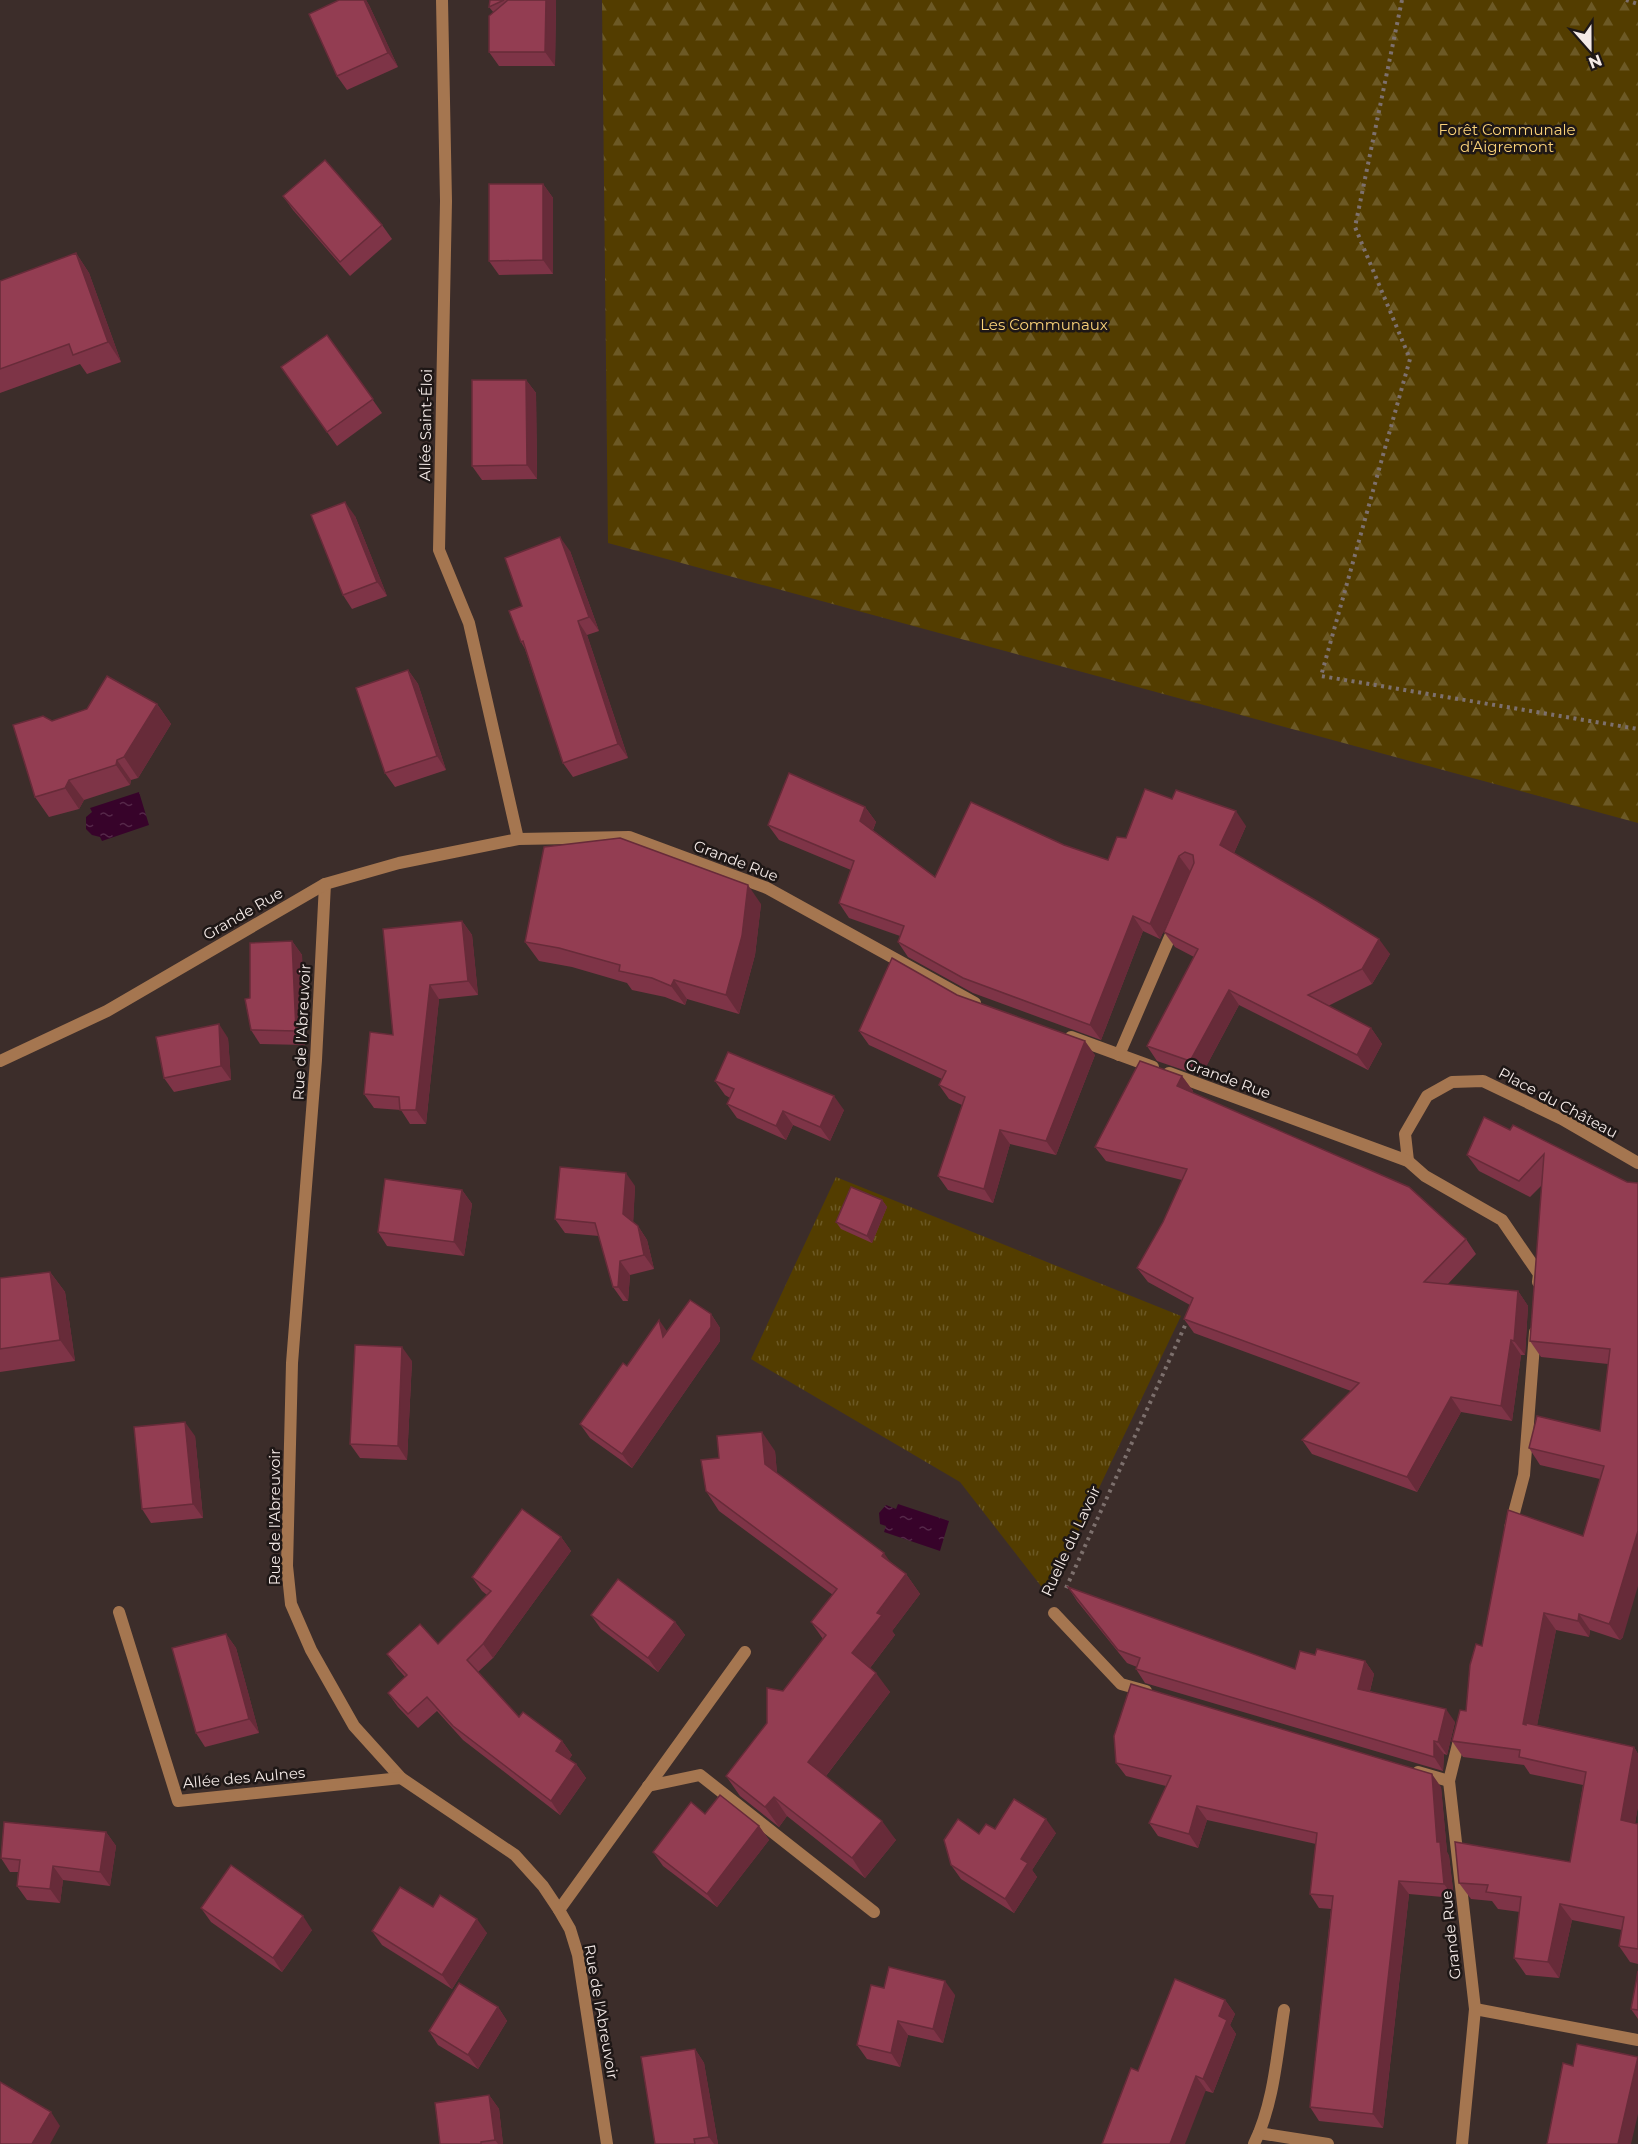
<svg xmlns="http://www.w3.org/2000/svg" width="1638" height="2144" font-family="Montserrat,sans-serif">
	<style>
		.forest { fill: url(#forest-firs) }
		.park { fill: url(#park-tufts) }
		.water { fill: url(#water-ripples) }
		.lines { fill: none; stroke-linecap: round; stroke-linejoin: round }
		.path { stroke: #7d706d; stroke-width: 4; stroke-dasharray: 3 4.5; stroke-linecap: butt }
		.service { stroke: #a57650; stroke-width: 12 }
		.minor { stroke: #a57650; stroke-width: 12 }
		.tertiary { stroke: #a57650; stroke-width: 12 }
		.wall { fill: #7e3447 }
		.shaded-wall { fill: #672b39 }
		.building { fill: #933d52; stroke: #672b39; stroke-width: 1.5 }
		.labels { text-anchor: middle; stroke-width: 5; stroke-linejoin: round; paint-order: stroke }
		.park-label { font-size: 15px; fill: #fad279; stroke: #1e1716 }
		.street-label { font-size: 15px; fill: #f4eae7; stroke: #1e1716 }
	</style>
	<defs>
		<pattern id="forest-firs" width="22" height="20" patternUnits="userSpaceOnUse" patternTransform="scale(1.5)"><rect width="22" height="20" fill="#533d00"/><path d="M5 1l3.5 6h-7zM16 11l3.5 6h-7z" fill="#6c5925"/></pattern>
		<pattern id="park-tufts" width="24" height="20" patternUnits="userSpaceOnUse" patternTransform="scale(1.5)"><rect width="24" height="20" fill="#533d00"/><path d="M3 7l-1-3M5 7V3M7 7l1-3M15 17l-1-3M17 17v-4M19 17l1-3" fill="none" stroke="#6c5925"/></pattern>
		<pattern id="water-ripples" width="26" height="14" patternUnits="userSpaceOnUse" patternTransform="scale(1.5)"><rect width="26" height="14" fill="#37032a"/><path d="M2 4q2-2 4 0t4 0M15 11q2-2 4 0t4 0" fill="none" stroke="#552849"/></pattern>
	</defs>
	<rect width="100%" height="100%" fill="#3c2d2a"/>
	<!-- forest -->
	<path class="forest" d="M602,0h1036v823l-1030,-280z"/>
	<!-- park -->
	<path class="park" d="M836,1177l345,139 -133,279 -88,-113 -209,-123z"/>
	<!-- water -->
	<g class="water">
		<path d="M139,792l10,33 -47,16 -2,-4 -8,-2 -6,-6v-12l6,-5 -2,-4z"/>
		<path d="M898,1504l51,17 -9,30 -56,-19 2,-6 -6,-2 -1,-11 7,-8 10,4z"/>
	</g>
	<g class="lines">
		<!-- path -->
		<g class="path">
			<path d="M1402,0l-47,227 55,132 -89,317 317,53"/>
			<path d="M1626,0l12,4"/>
			<path d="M1066,1588l122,-269"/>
		</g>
		<!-- service -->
		<g class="service">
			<path d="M1408,1161l-3,-27 22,-38 25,-14 31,-1 79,38 76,44"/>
			<path d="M648,1786l52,-11 174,137"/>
			<path d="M559,1910l186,-258"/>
			<path d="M1259,2133l69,11"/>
			<path d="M1254,2144c20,-41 23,-90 30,-134"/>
		</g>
		<!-- minor -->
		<g class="minor">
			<path d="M442,0l4,201 -7,349 30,73 49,216"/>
			<path d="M325,884l-9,176 -24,303 -5,203 4,38 20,46 43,76 47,52 114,77 28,31 16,24 11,19 8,26 29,189"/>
			<path d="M1119,1055l56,-130"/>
			<path d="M119,1612l59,189 223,-23"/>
			<path d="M1054,1613l67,71 25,7"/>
			<path d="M1418,1772l31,9"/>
			<path d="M1475,2009l163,31"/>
		</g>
		<!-- tertiary -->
		<g class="tertiary">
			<path d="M1071,1037l82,30"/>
			<path d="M0,1061l107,-50 218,-127 74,-21 119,-24 111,-2 138,51 208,115"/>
			<path d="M1169,1073l239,88 17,15 77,44 37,54 -1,8"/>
			<path d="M1510,1528l14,-53 11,-143"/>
			<path d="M1461,1732l-12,49 26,228 -13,135"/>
		</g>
	</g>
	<!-- wall -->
	<g class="wall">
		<path d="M339,0h27l3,5 29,62 -51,23 -10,-14z"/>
		<path d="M490,0h66l-1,66h-56l-10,-14 5,-39 -5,-6z"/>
		<path d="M543,184l10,14v76l-54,1 -10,-14z"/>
		<path d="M283,196l99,29 10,14 -42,37 -57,-66z"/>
		<path d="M76,253l13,20 32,89 -34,12 -7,-10 -80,29v-112z"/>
		<path d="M327,335l55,78 -45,33 -56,-79z"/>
		<path d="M526,380l10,13 1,86 -55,1 -10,-14z"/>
		<path d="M355,516l32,80 -35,13 -9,-14z"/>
		<path d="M570,551l29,80 -12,4 41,123 -55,19 -10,-14 -38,-114 -4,-7 1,-36z"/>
		<path d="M408,670l10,14 28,86 -51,17 -10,-14z"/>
		<path d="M157,704l14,20 -33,54 -7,2 -1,5 -46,15 -5,9 -30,8 -14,-20 17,-76z"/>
		<path d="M865,807l11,15 -3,8 62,47 129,-32 44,15 18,-22 120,-12 -12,27 156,101 -18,30 -44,22 43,22 11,16 -14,26 -129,-65 -38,71 -44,-15 -10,-15 47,-89 -19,-10 -11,-15 27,-62 -31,69 -17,-8 -42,109 -128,-47 -65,-36 -10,-15 2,-6 -51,-18 -10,-15 12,-33 -72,-30 -11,-15z"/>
		<path d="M761,904l-6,51 -16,59 -52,-15 -2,6 -20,-8 -33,-7 -5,-7 -55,-16 -33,-6 -14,-19z"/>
		<path d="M462,921l10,14 6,60 -39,4 -13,125h-16l-9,-14 -27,-2 -10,-14 29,-59z"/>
		<path d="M292,941l10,14 3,90 -45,-1 -9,-14z"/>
		<path d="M957,995l138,60 -39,100 -46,-11 -17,59 -45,-13 -10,-14 24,-71 -13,-6 -10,-14 3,-6 -73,-34 -10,-14z"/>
		<path d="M228,1038l3,42 -57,12 -10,-14z"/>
		<path d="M1182,1076l11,15 -1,1 274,147 10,15 -29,31 71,6 10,15 -3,49h-4l-9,66 -51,-9 -44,80 -105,-38 -10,-14 49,-49 -157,-58 -10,-14 6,-14 -42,-23 -11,-14 26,-46 19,-42 -76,-19 -11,-14z"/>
		<path d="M715,1081l129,29 -14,31 -37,-16 -7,15 -49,-22 -10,-14 3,-6 -5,-3z"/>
		<path d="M1510,1130l117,52 -4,455 -3,3 -30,-10 -1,7 -33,-7 -19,95 97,22 4,7v52l-3,17 3,1v140l-8,-2 -11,-16 3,-16 -50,-10 -13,58 -33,-3 -12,-17 6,-46 -22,-3 -6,-8 -21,-2 -12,-16 111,-21 13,-77 -53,-11 -6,-9 -61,-8 -11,-16 14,-30 16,-65 101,-110 17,-57 -60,-14 -11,-17 71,-17 8,-67 -67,-7 -11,-16 12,-156 -12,12 -51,-26 -12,-16z"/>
		<path d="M635,1186l-2,36 5,4 9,14 7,29 -24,6 -2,26h-5l-10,-14 -14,-51 -34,-3 -10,-14z"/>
		<path d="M462,1190l10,14 -8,52 -77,-10 -9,-14z"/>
		<path d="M882,1200l5,7 -15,36 -31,-14 -5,-7z"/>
		<path d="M50,1272l15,20 10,69 -75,11v-94z"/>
		<path d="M711,1314l9,14v13l-88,127 -42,-30 -10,-14 47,-58 40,-35z"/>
		<path d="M412,1361l-5,99 -47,-2 -10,-14z"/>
		<path d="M195,1436l8,82 -52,5 -9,-14z"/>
		<path d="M775,1451l2,23 129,100 14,20 -28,37 3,4 -25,33 20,24 -64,84 70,64 -31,38 -78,-62 -8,11 -39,-31 -14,-20 41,-53 16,-32 40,-52 -12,-17 22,-27 -114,-84 -13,-20 13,-33z"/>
		<path d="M561,1537l10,14 -78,107 -15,14 41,45 43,24 10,14 -3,4 7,5 10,14 -26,37 -97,-75 -26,-29 -19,17 -20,-21 -10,-14 17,-16 -8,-9 -10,-14 51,-10 49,-49 -5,-4 -10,-14z"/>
		<path d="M1068,1587l227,82 20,-14 50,6 9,13 -4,17 85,31 -8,33 -3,-1 -1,17 -298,-88 -9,-14 1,-2 -10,-4 -50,-62z"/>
		<path d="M591,1615l84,7 10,13 -27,37 -57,-43z"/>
		<path d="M226,1634l10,14 23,85 -54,14 -9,-14z"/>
		<path d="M1116,1763l325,24 6,65 2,4 5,42 -45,-4 -26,234 -64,-7 -9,-14 21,-198 -12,-1 -9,-14 6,-50 -109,-24 -9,28 -40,-12 -9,-13 17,-37 -40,-10z"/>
		<path d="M759,1826l10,14 -52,67 -54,-41 -10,-14z"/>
		<path d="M995,1829l61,4 -24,37 5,7 -23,36 -53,-34 -10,-14 28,-31z"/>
		<path d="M106,1832l10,14 -6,40 -47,-6 -3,23 -33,-3 -10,-14 1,-14h-8l-9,-14z"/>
		<path d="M433,1907l54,26 -35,56 -70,-44 -10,-14z"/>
		<path d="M201,1908l111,22 -30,42 -71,-50z"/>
		<path d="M1638,1971v48l-7,-10z"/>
		<path d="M884,1988l71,7 -12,48 -35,-8 -8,32 -33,-8 -10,-14z"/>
		<path d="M1225,2000l10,14 -5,11 6,9 -23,59 -75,-22z"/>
		<path d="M498,2007l9,14 -29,48 -40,-24 -9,-14z"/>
		<path d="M695,2049l9,14 14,81h-63z"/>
		<path d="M489,2095l10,14 4,35h-63z"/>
	</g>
	<!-- shaded-wall -->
	<g class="shaded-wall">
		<path d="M364,0h2l3,5 29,62 -10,-14z"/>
		<path d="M546,0h10l-1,66 -10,-14z"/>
		<path d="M543,184l10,14v76l-10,-14z"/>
		<path d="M76,253l13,20 32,89 -13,-20z"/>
		<path d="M526,380l10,13 1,86 -10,-14z"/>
		<path d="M345,502l10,14 32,80 -10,-14z"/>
		<path d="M560,537l10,14 29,80 -10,-14z"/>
		<path d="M578,621l9,14 41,123 -10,-14z"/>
		<path d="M408,670l10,14 28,86 -9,-14z"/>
		<path d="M157,704l14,20 -33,54 -14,-21z"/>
		<path d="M117,760l14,20 -1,5 -14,-20z"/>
		<path d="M69,780l15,20 -5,9 -14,-21z"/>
		<path d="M865,807l11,15 -6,14 -10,-15z"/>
		<path d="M1236,811l10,15 -15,34 -11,-15z"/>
		<path d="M1179,856l11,15 -30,68 -10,-15z"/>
		<path d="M748,885l13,19 -6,51 -16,59 -13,-19z"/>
		<path d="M1133,916l10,15 -42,109 -11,-15z"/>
		<path d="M462,921l10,14 6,60 -10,-14z"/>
		<path d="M1379,939l11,15 -18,30 -10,-15z"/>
		<path d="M292,941l10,14 3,90 -9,-14z"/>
		<path d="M674,980l13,19 -2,6 -14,-19z"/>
		<path d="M430,985l9,14 -13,125 -10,-14z"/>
		<path d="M1229,990l10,15 -38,71 -11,-15z"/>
		<path d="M219,1024l9,14 3,42 -10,-14z"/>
		<path d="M1371,1028l11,16 -14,26 -11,-15z"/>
		<path d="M1085,1041l10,14 -39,100 -10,-14z"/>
		<path d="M1182,1076l11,15 -5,9 -11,-14z"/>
		<path d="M834,1096l10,14 -14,31 -10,-14z"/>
		<path d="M783,1111l10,14 -7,15 -10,-14z"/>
		<path d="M1000,1130l10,14 -17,59 -9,-14z"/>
		<path d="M626,1173l9,13 -2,42 -10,-14z"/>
		<path d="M462,1190l10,14 -8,52 -10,-14z"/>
		<path d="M882,1200l5,7 -15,36 -5,-7z"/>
		<path d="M638,1226l9,14 7,29 -10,-14z"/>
		<path d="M620,1261l10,14 -2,26 -10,-14z"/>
		<path d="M50,1272l15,20 10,69 -15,-21z"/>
		<path d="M1518,1291l10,15 -3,49 -11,-14z"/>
		<path d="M711,1314l9,14v13l-88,127 -10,-14z"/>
		<path d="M659,1320l10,14 -6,3z"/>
		<path d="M1511,1340l10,15 -9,66 -11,-15z"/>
		<path d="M402,1347l10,14 -5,99 -9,-14z"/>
		<path d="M1451,1397l10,15 -44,80 -10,-15z"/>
		<path d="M185,1422l10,14 8,82 -10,-14z"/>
		<path d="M762,1432l13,19 3,33 -13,-20z"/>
		<path d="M1638,1531v55l-15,51 -3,3 -11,-16z"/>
		<path d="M561,1537l10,14 -78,107 -10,-14z"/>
		<path d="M884,1553l14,20 -16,-17z"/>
		<path d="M906,1574l14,20 -28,37 3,4 -29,38 -14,-20 25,-40z"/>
		<path d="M1544,1613l12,17 -22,111 -11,-17z"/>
		<path d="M1579,1614l11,16 -1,7 -11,-16z"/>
		<path d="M675,1622l10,13 -27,37 -10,-14z"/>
		<path d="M226,1634l10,14 23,85 -10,-14z"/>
		<path d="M1365,1661l9,13 -7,28 -9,-13z"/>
		<path d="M876,1673l14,19 -68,89 -14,-19z"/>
		<path d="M1446,1709l9,13 -8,33 -9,-13z"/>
		<path d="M562,1741l10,14 -6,10 -10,-14z"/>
		<path d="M1434,1741l10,13 -1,17 -9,-14z"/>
		<path d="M1634,1747l4,7v52l-5,31 -12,-17z"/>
		<path d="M576,1764l10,14 -26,37 -9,-14z"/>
		<path d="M1432,1774l9,13 6,65 2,4 5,42 -10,-14 -7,-42z"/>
		<path d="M774,1797l13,19 -8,11 -14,-20z"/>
		<path d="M1197,1806l10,14 -9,28 -9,-14z"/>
		<path d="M1046,1819l10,14 -24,37 5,7 -23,36 -9,-14 16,-40z"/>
		<path d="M882,1821l14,19 -31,38 -13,-20z"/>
		<path d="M759,1826l10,14 -52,67 -10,-13z"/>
		<path d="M106,1832l10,14 -6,40 -10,-14z"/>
		<path d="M53,1866l10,14 -3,23 -10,-14z"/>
		<path d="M1399,1881l10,13 -26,234 -10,-14z"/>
		<path d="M1560,1904l12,16 -13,58 -11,-16z"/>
		<path d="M303,1916l9,14 -30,42 -9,-14z"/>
		<path d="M477,1919l10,14 -35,56 -10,-14z"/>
		<path d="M945,1981l10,14 -12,48 -10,-14z"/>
		<path d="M1225,2000l10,14 -5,11 6,9 -23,59 -10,-14 16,-63z"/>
		<path d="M498,2007l9,14 -29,48 -10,-14z"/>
		<path d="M898,2021l10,14 -8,32 -9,-14z"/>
		<path d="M695,2049l9,14 14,81h-4l-5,-7z"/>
		<path d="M1638,2058v56l-7,30h-13z"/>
		<path d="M1196,2076l10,14 -21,54h-15z"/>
		<path d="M489,2095l10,14 4,35h-5l-3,-4z"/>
		<path d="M51,2112l9,14 -10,18h-18z"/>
	</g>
	<!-- building -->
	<g class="building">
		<path d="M339,0h25l24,53 -51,23 -28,-62z"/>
		<path d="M490,0h14l-15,7z"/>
		<path d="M508,0h38l-1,52h-56v-36z"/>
		<path d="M325,160l57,65 -42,37 -57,-66z"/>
		<path d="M489,184h54v76l-54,1z"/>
		<path d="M76,253l32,89 -35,13 -4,-11 -69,25v-88z"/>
		<path d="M327,335l46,64 -46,33 -46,-65z"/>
		<path d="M472,380h54l1,85 -55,1z"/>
		<path d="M345,502l32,80 -34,13 -32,-80z"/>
		<path d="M560,537l29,80 -11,4 40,123 -55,19 -40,-122 -2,1 -12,-31 13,-5 -17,-48z"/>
		<path d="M408,670l29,86 -52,17 -29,-85z"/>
		<path d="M107,676l50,28 -33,53 -7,3 -1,5 -47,15 -4,8 -30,9 -22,-72 30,-9 9,5 35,-12z"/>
		<path d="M789,773l76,34 -5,14 75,56 36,-75 93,43 44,15 9,-23 9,1 19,-49 27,10 4,-9 60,21 -16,34 97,56 62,38 -17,30 -54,26 63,33 -14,27 -128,-65 -39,71 -43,-15 51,-97 -34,-17 30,-69 -1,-8 -8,-3 -6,4 -29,68 -17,-8 -43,109 -127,-47 -65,-36 6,-16 -65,-23 15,-42 -86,-36z"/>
		<path d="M620,838l128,47 -6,51 -16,59 -52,-15 -3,6 -19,-8 -33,-7 1,-6 -61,-17 -34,-6 19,-95z"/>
		<path d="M462,921l6,60 -38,4 -14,125h-16l-1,-13 -35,-3 6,-62 23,3 -10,-106z"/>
		<path d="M292,941l4,90 -45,-1 -6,-31 5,-1v-55z"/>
		<path d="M892,958l65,37 128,46 -39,100 -46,-11 -16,59 -46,-13 27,-79 -26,-12 7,-14 -87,-40z"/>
		<path d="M219,1024l2,42 -57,12 -8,-41z"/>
		<path d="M728,1052l106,44 -14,31 -37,-16 -7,15 -49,-22 7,-15 -19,-8z"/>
		<path d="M1140,1061l42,15 -5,10 232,101 57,52 -42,43 94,9 -4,50 -3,-1 -10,66 -50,-9 -44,80 -105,-37 57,-57 -175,-64 9,-21 -56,-30 26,-46 24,-53 -92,-22z"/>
		<path d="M1484,1117l26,13 3,-5 114,57 11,1v348l-27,89 -2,4 -30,-10 -1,7 -34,-8 -21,111 3,1v-2l108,24 -13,73 17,4v125l-19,-3 5,-29 -64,-13 -12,58 -34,-4 7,-61 -35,-5 2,-7 -29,-2 -4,-41 115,20 16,-90 -67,-15 1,-7 -68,-9 8,-31 6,1 4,-46 6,-21 6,2 26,-136 75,26 21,-70 -75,-18 8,-32 63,15 10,-82 -80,-8 14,-187 -25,27 -52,-26z"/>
		<path d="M560,1167l66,6 -3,41 15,12 6,29 -24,6 -2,26h-5l-18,-64 -40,-4z"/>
		<path d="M385,1179l77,11 -8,52 -76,-10z"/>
		<path d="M851,1187l31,13 -15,36 -31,-14z"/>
		<path d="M50,1272l10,68 -60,9v-71z"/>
		<path d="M690,1300l21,14v13l-89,127 -42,-30 43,-61 4,3 32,-46 4,17z"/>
		<path d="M355,1345l47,2 -4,99 -48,-2z"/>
		<path d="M185,1422l8,82 -51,5 -8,-82z"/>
		<path d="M762,1432l3,32 119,89 -2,3 24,18 -29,39 5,2 -30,38 24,20 -68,89 74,59 -30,37 -78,-61 -9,10 -39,-31 41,-53v-35l16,3 43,-56 -15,-13 26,-33 -131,-98 -5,-31 18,-2 -2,-22z"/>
		<path d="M522,1509l39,28 -78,107 -16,16 52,57 4,-5 39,29 -6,10 20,13 -25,37 -98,-75 -26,-29 -19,17 -20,-21 19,-18 -20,-21 33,-30 18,20 53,-53 -19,-14z"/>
		<path d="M618,1579l57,43 -27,36 -57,-43z"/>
		<path d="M1068,1587l227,82 5,-18 15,4 2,-6 48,12 -7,28 88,20 -8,33 -4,-1v16l-298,-88 4,-11 -22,-8z"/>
		<path d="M226,1634l23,85 -53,14 -24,-85z"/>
		<path d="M1131,1684l301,90 5,68h3l4,42 -45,-3 -26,233 -63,-7 23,-211 -23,-2 7,-61 -120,-27 -8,28 -40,-11 22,-47 -55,-13 -2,-27z"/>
		<path d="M720,1795l39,31 -52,68 -54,-42 38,-50 14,12z"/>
		<path d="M1014,1799l32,20 -25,40 7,4 -23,36 -54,-34 -7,-25 14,-21 21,15 7,-10 9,5z"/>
		<path d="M4,1822l102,10 -6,40 -47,-6 -3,23 -33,-3 3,-26 -19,-2z"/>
		<path d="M231,1865l72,51 -30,42 -72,-50z"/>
		<path d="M400,1887l33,20 7,-12 37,24 -35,56 -70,-44z"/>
		<path d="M889,1967l56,14 -12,48 -35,-8 -7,32 -34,-8 14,-60 13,3z"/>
		<path d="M1638,1971v39l-7,-1z"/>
		<path d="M1175,1979l50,21 -6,16 8,4 -24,59 -7,-3 -26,68h-68l29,-76 7,3z"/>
		<path d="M459,1983l39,24 -30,48 -39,-24z"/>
		<path d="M1577,2044l61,13 -20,87h-71l16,-81 10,3z"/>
		<path d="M695,2049l14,88 -15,2 1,5h-40l-14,-87z"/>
		<path d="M0,2082l51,30 -19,32h-32z"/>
		<path d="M489,2095l6,45 -14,2v2h-41l-5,-41z"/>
	</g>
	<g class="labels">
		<!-- park labels -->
		<g class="park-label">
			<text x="1507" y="135">Forêt Communale<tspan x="1507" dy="17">d'Aigremont</tspan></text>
			<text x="1044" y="330">Les Communaux</text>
		</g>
		<!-- street labels -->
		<g class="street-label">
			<text transform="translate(426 425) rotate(-89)" y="5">Allée Saint-Éloi</text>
			<text transform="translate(736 861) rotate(21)" y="5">Grande Rue</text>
			<text transform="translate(243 914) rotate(-30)" y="5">Grande Rue</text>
			<text transform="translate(302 1032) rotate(-87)" y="5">Rue de l'Abreuvoir</text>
			<text transform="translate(1228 1079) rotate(20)" y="5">Grande Rue</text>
			<text transform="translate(1558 1103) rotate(28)" y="5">Place du Château</text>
			<text transform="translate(275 1517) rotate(-90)" y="5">Rue de l'Abreuvoir</text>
			<text transform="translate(1071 1541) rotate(-65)" y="5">Ruelle du Lavoir</text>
			<text transform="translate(244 1778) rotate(-5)" y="5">Allée des Aulnes</text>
			<text transform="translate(1451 1935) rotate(-96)" y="5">Grande Rue</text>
			<text transform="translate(601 2012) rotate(80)" y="5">Rue de l'Abreuvoir</text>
		</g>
	</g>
	<!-- north arrow -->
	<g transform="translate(1590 48) rotate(159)" stroke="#1e1716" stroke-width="4.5" paint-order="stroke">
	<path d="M0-4.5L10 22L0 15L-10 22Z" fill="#f4eae7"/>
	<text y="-9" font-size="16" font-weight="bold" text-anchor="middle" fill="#f4eae7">N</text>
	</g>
</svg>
